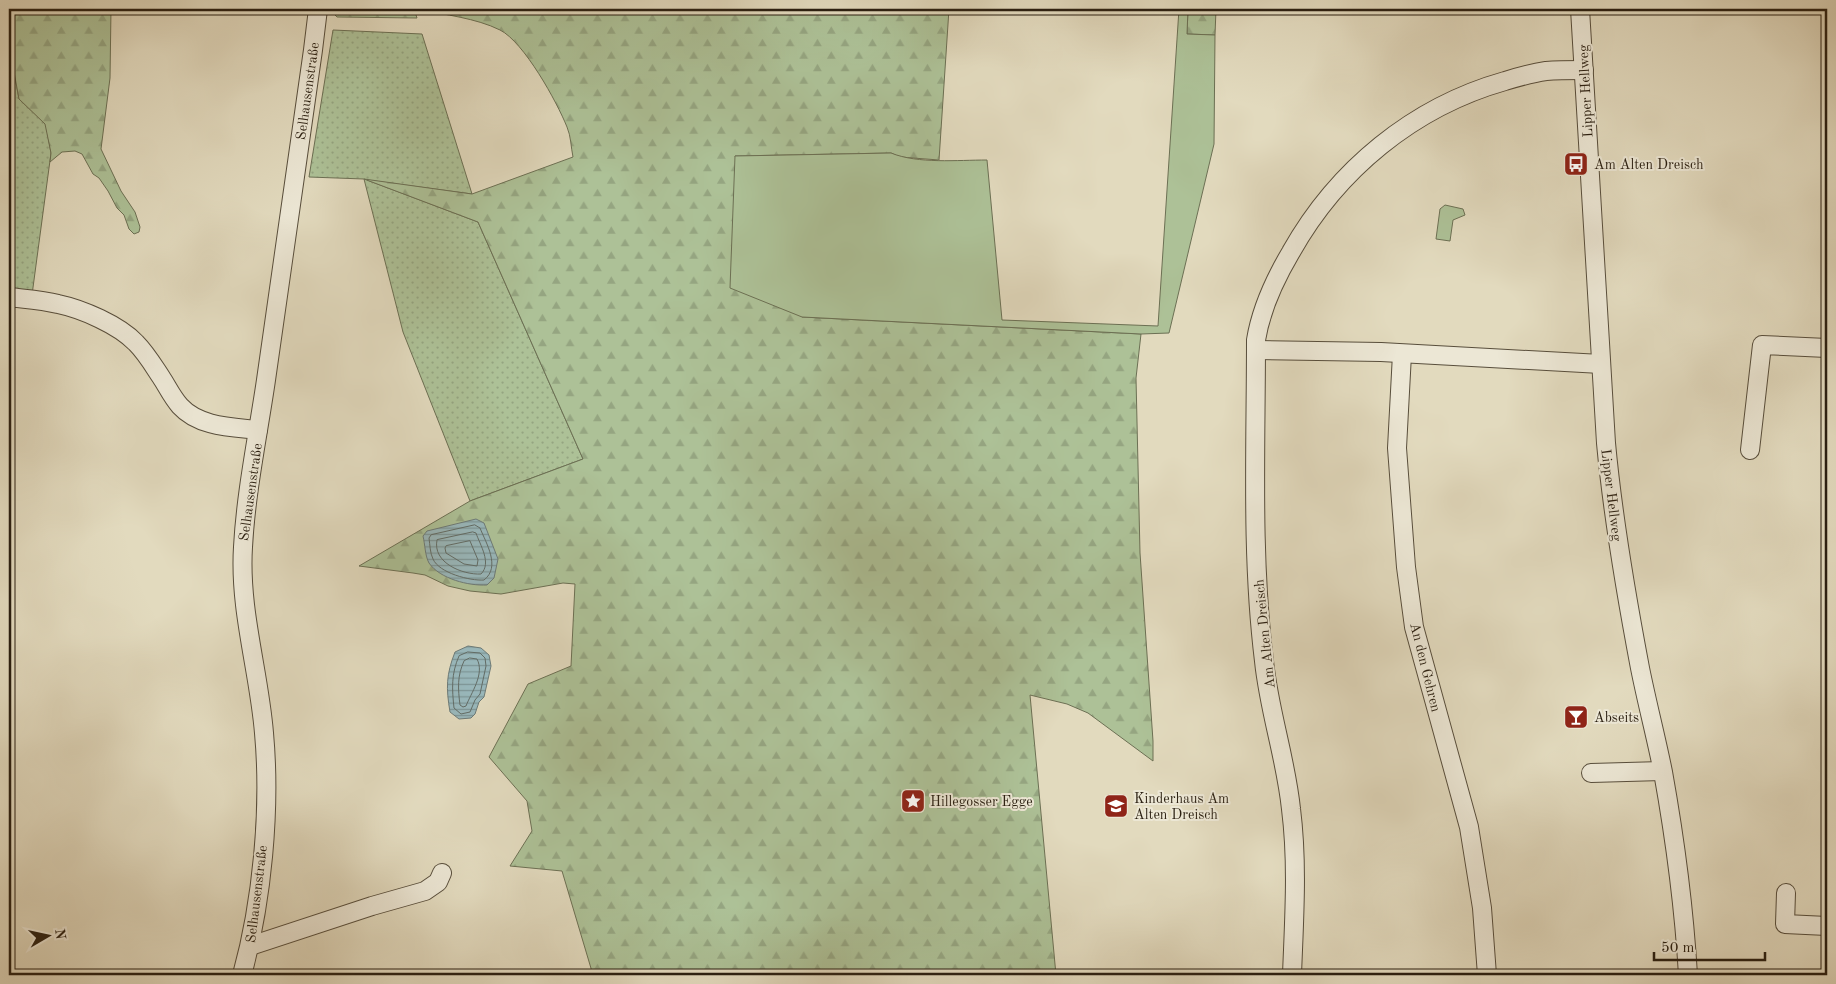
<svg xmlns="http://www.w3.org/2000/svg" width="1836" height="984" font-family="'Old Standard TT',serif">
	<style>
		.grass { fill: url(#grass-dots); stroke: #6c7054 }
		.forest { fill: url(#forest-firs); stroke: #6c7054 }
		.green { fill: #adc197; stroke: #6c7054 }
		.water { fill: url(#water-rules); stroke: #6d7b78 }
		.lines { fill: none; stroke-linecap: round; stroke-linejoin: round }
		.shore { stroke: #626c66; stroke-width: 1 }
		.minor-casing { stroke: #584e3c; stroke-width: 20 }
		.minor { stroke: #ece7d5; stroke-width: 18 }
		.labels { text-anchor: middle; stroke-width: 4; stroke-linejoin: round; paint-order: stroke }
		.street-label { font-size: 14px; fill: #2a1f11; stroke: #ece7d5 }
		.poi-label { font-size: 14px; fill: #2a1f11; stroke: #ece7d5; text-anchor: start }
	</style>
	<defs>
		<pattern id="grass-dots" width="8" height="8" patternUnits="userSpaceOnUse" patternTransform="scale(1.25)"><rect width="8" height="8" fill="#adc197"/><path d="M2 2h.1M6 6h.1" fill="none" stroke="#95a581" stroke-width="1.8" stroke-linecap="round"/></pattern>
		<pattern id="forest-firs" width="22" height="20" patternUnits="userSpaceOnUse" patternTransform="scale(1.25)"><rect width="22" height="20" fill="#adc197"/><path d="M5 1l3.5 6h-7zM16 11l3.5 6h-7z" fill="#95a581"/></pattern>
		<pattern id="water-rules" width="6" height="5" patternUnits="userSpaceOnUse" patternTransform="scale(1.25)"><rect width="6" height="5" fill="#99b8bc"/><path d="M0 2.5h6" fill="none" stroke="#7d9597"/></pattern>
	</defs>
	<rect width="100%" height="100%" fill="#e2dabe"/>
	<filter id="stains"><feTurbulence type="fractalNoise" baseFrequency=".004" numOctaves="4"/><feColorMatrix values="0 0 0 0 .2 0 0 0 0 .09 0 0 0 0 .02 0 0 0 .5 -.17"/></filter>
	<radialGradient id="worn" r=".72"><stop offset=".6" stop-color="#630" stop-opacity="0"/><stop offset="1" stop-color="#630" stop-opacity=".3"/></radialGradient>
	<!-- grass -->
	<g class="grass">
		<path d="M333,30l89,4 50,160 -105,-14 111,42 105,237 -113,42 -67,-169 -39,-153 -55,-2z"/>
		<path d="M9,45l10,54 27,25 5,29 -19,142 -23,-4z"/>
	</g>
	<!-- forest -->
	<g class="forest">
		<path d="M9,9h102l-1,69 -9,71 20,42 14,21 5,15 -1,5 -5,2 -5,-5 -5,-14 -7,-7 -9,-17 -9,-13 -6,-4 -11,-20 -7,-3 -13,1 -12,10 1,-9 -6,-29 -26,-25 -10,-54z"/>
		<path d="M331,9h83l3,9 -80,-1 -6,-6z"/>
		<path d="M418,9h531l-10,151 -39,-3 -9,-4 -156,3 67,161 339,17 -5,44 4,175 13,188v20l-65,-48 -21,-9 -37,-9 26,280h-463l-31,-104 -52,-5 22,-35 -5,-30 -38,-44 39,-73 43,-18 4,-82 -12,-1 -62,11 -31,-3 -22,-5 -23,-11 -12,-2 -54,-7 111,-65 113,-42 -105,-237 -114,-43 108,15 101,-37c-2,-9 -2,-21 -6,-30 -10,-25 -43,-85 -67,-97 -24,-12 -55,-15 -82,-21z"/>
		<path d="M1188,9h28l-1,26 -28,-1z"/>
	</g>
	<!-- green -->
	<g class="green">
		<path d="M1179,9h9l-1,25 28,1 -1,109 -45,189 -28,1 -339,-17 -72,-29 5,-132 156,-3c27,11 67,7 96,7l15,160 156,6z"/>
		<path d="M1445,205l18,4 2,6 -12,5 -3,21 -14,-2 4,-30z"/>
	</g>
	<!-- water -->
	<g class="water">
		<path d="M476,519l8,4 14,36 -4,19 -7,7c-18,1 -47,-6 -58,-22 -4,-7 -4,-19 -6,-27l4,-5z"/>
		<path d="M468,646l13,2 8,7 2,11 -7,31 -5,5 -4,12 -4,4 -12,1 -9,-7c-4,-24 -4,-37 5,-60z"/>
	</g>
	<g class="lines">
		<!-- shore -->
		<g class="shore">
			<path d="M475,525l5,3c6,15 21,39 4,52 -14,1 -45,-7 -51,-21 -3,-6 -3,-14 -4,-21l2,-3z"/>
			<path d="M473,532l3,1c4,12 16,30 5,41 -18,1 -49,-11 -44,-34z"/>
			<path d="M470,541l8,19 -1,6 -13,-2 -18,-11 -1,-5 1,-2z"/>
			<path d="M468,652l12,1 5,5 1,8 -6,28 -5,6 -5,12 -9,2 -7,-6c-2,-19 -3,-34 5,-52z"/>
			<path d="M470,658l7,1c8,15 -6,34 -11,47l-3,1 -3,-2c-2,-16 -3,-29 4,-44z"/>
		</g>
		<defs>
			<g id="minor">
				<path d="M1580,9l26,434c7,76 20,151 34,225 7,35 16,69 23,104 12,67 21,135 25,203"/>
				<path d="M9,297c16,2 33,3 49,7 24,5 61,21 78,39 10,10 17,22 25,34 6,9 11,20 19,29 19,21 52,21 78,24"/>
				<path d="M1256,350l125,2 220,12"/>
				<path d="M1402,354l-5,94 9,119 8,60 55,200 13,81 5,67"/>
				<path d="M1750,450l12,-105 65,3"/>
				<path d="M1591,773l71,-2"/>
				<path d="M1786,893l-1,31 42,2"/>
				<path d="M250,946l122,-40 53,-15 13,-9 4,-9"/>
				<path d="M242,975c20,-73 29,-165 22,-242 -5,-62 -25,-123 -21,-186 3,-56 15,-112 23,-167 16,-110 31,-220 47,-330l5,-41"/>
				<path d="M1292,975c2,-55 6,-111 -1,-166 -5,-50 -22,-98 -27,-148 -13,-106 -8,-214 -8,-321 5,-31 19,-61 35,-88 46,-82 122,-145 214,-171 13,-4 27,-8 41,-10 12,-1 25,-1 38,-1"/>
			</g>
		</defs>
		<!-- minor casing -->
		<use href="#minor" class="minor-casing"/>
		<!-- minor -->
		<use href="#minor" class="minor"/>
	</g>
	<!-- icons -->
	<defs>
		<symbol id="bus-square" viewBox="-11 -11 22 22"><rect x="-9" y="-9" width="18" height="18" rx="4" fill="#8f2418" stroke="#ece7d5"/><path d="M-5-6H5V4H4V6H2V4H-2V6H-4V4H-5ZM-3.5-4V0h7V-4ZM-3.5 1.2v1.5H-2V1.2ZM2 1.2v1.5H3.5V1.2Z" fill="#fff"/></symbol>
		<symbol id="bar-square" viewBox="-11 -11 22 22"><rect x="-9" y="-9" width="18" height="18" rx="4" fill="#8f2418" stroke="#ece7d5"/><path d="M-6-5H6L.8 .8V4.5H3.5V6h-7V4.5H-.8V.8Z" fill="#fff"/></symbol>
		<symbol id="sight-square" viewBox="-11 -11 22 22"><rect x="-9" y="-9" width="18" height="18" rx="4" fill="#8f2418" stroke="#ece7d5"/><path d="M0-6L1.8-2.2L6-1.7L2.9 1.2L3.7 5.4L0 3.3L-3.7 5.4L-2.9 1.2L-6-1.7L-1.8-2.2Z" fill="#fff"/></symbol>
		<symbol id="school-square" viewBox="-11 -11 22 22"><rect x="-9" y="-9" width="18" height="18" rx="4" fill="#8f2418" stroke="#ece7d5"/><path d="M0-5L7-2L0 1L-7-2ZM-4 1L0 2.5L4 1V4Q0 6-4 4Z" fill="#fff"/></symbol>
	</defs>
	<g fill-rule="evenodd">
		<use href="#bus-square" x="1562" y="150" width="28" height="28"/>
		<use href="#bar-square" x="1562" y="703" width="28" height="28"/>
		<use href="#sight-square" x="899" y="787" width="28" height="28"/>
		<use href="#school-square" x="1102" y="792" width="28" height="28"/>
	</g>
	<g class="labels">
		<!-- street labels -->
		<g class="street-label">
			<text transform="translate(307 91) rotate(-82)" y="5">Selhausenstraße</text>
			<text transform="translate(1585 91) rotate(-93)" y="5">Lipper Hellweg</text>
			<text transform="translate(250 492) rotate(-82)" y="5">Selhausenstraße</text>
			<text transform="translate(1612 495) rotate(83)" y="5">Lipper Hellweg</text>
			<text transform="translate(1264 634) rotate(-96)" y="5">Am Alten Dreisch</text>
			<text transform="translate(1426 667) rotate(76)" y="5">An den Gehren</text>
			<text transform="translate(256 894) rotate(-83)" y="5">Selhausenstraße</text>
		</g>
		<!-- poi labels -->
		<g class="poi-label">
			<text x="1594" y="169">Am Alten Dreisch</text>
			<text x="1594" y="722">Abseits</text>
			<text x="1134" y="803">Kinderhaus Am<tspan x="1134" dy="16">Alten Dreisch</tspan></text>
			<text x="930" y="806">Hillegosser Egge</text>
		</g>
	</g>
	<!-- margin -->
	<rect width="1836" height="984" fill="none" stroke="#e2dabe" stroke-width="30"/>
	<rect x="10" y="10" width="1816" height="964" fill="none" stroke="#2a1f11" stroke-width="2.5"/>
	<rect x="15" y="15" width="1806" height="954" fill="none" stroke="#2a1f11"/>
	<!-- north arrow -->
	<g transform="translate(48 936) rotate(81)" stroke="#ece7d5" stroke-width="4" paint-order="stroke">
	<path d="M0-4L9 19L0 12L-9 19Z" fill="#2a1f11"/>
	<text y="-8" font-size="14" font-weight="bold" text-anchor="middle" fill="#2a1f11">N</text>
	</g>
	<!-- scale -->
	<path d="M1654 952v8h111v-8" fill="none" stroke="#2a1f11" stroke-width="2.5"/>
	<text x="1661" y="952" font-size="15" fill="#2a1f11" stroke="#ece7d5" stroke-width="4" paint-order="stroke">50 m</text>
	<rect width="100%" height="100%" filter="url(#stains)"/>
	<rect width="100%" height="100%" fill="url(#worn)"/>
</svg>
